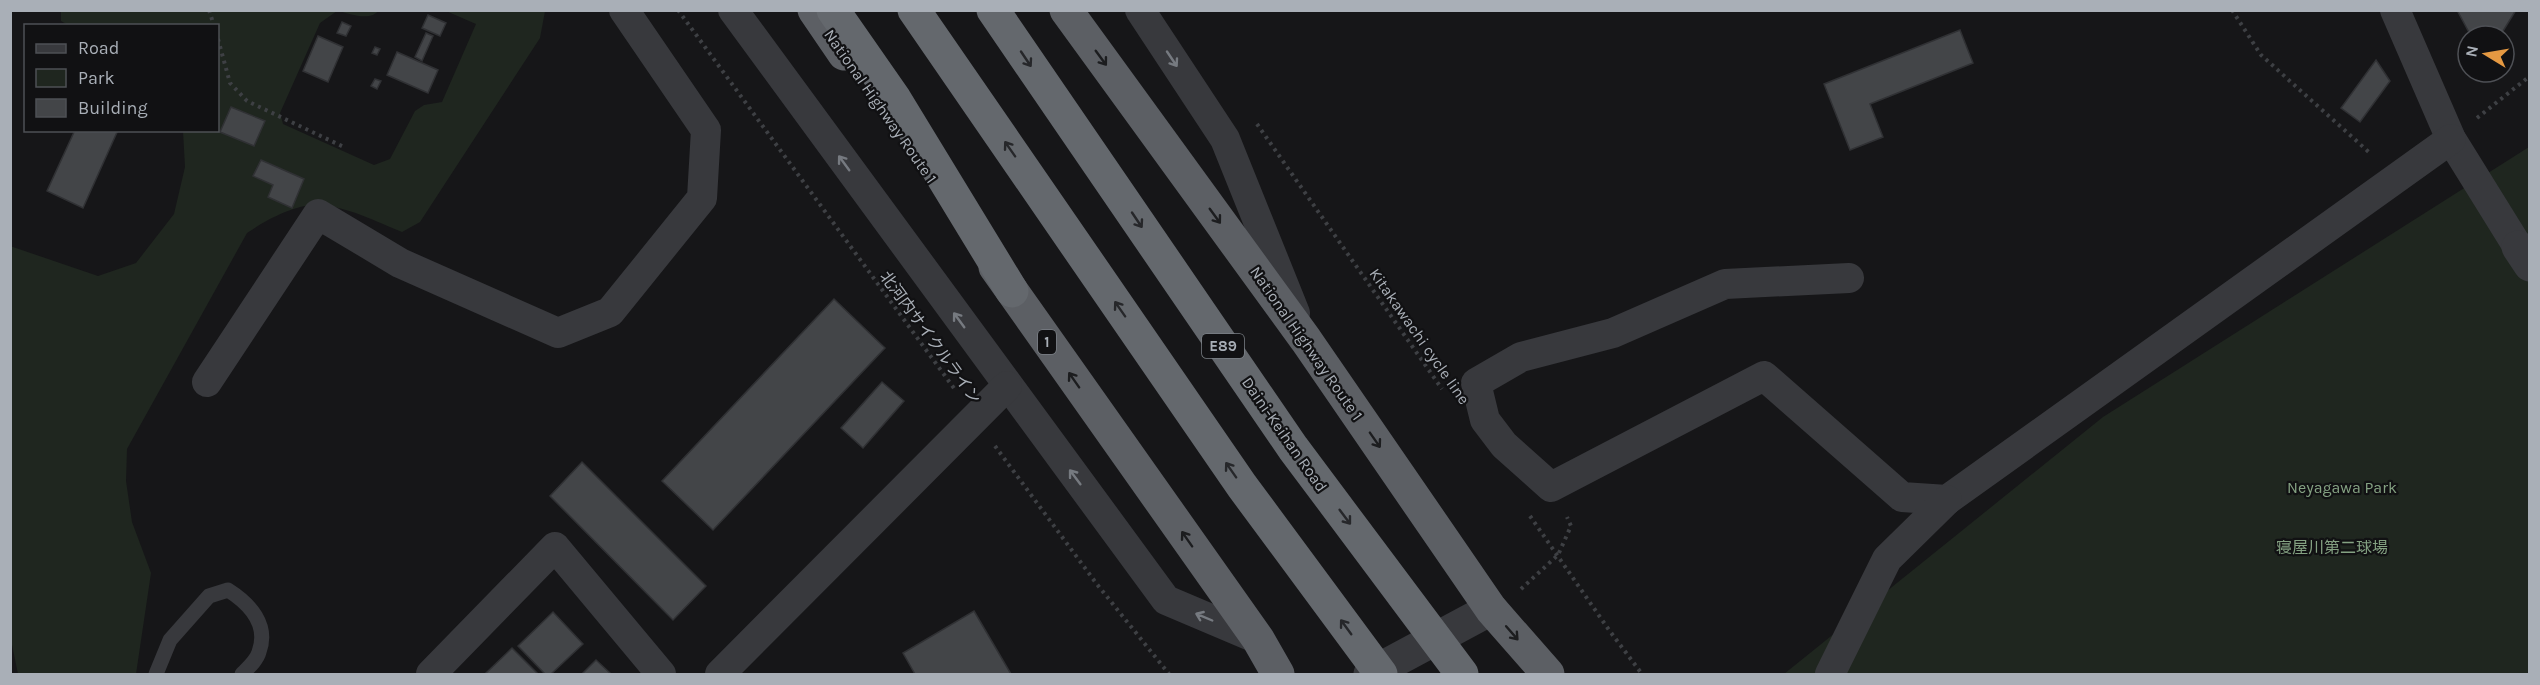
<svg xmlns="http://www.w3.org/2000/svg" width="2540" height="685" font-family="Karla,'Noto Sans JP',sans-serif">
	<style>
		.green { fill: #1f261f }
		.building { fill: #434548; stroke: #303134; stroke-width: 1.5 }
		.lines { fill: none; stroke-linecap: round; stroke-linejoin: round }
		.path { stroke: #3e4044; stroke-width: 4; stroke-dasharray: 3 4.5; stroke-linecap: butt }
		.service { stroke: #38393d; stroke-width: 15 }
		.minor { stroke: #38393d; stroke-width: 30 }
		.tertiary { stroke: #38393d; stroke-width: 33 }
		.trunk { stroke: #5c5f64; stroke-width: 33 }
		.motorway { stroke: #64686d; stroke-width: 33 }
		.motorway-bridge { stroke: #64686d; stroke-width: 33 }
		.oneway { stroke: #1c1d1f }
		.oneway2 { stroke: #26272a }
		.oneway3 { stroke: #767a80 }
		.labels { text-anchor: middle; stroke-width: 4.5; stroke-linejoin: round; paint-order: stroke }
		.shield { fill: #111113; stroke: #7b8086; stroke-width: 1.5 }
		.shield-label { font-size: 15px; font-weight: bold; fill: #a9afb7 }
		.street-label { font-size: 16px; fill: #a9afb7; stroke: #111113 }
		.park-label { font-size: 16px; fill: #84a182; stroke: #111113 }
	</style>
	<rect width="100%" height="100%" fill="#161618"/>
	<!-- green -->
	<g class="green">
		<path d="M61,11h276l-17,12 -40,90 3,11 91,41 16,-6 25,-48 9,-6 18,-3 34,-78 -30,-13h99l-5,27 -120,184 -18,10c-25,-10 -54,-25 -81,-27 -24,-2 -55,15 -74,28l-120,216 -1,32 6,41 19,51 -15,101h-118l-8,-39v-389l88,30 38,-13 38,-49 11,-47 -2,-36 35,-1v-104l-150,-1 -7,-4z"/>
		<path d="M337,11l41,-1v1c-9,11 -29,2 -41,0z"/>
		<path d="M2529,147v527h-745l319,-257z"/>
	</g>
	<!-- building -->
	<g class="building">
		<path d="M2457,10h59l-16,26h-29z"/>
		<path d="M428,15l18,8 -6,13 -18,-8z"/>
		<path d="M342,22l9,4 -5,10 -9,-3z"/>
		<path d="M1960,30l13,33 -103,41 13,33 -33,13 -26,-66z"/>
		<path d="M426,33l7,3 -11,25 -7,-4z"/>
		<path d="M318,36l25,11 -15,35 -25,-11z"/>
		<path d="M375,47l5,2 -3,6 -5,-2z"/>
		<path d="M397,52l41,18 -10,23 -41,-18z"/>
		<path d="M2376,60l14,21 -30,41 -19,-14z"/>
		<path d="M375,79l6,2 -4,8 -6,-3z"/>
		<path d="M231,107l34,14 -11,25 -34,-14z"/>
		<path d="M75,130h43l-35,78 -36,-17z"/>
		<path d="M261,160l43,19 -12,29 -24,-11 5,-12 -20,-9z"/>
		<path d="M834,299l51,49 -172,182 -51,-49z"/>
		<path d="M882,382l22,19 -41,47 -22,-20z"/>
		<path d="M582,462l124,124 -33,34 -123,-124z"/>
		<path d="M974,611l37,63h-96l-12,-21z"/>
		<path d="M553,612l30,32 -32,30h-6l-27,-28z"/>
		<path d="M512,648l26,26h-53z"/>
		<path d="M596,660l15,14h-29z"/>
	</g>
	<g class="lines">
		<!-- path -->
		<g class="path">
			<path d="M209,10l5,16"/>
			<path d="M678,10l278,381"/>
			<path d="M2232,10l29,45 110,99"/>
			<path d="M218,39l12,44 17,18 99,47"/>
			<path d="M2477,118l53,-42"/>
			<path d="M1257,124l185,265"/>
			<path d="M995,446l101,137 73,91"/>
			<path d="M1530,516l79,114 33,44"/>
			<path d="M1521,589l37,-34 13,-29 -4,-9"/>
		</g>
		<!-- service -->
		<path class="service" d="M156,674l14,-34 39,-44 19,-6c22,14 41,35 31,62 -2,8 -11,16 -17,22"/>
		<!-- minor -->
		<g class="minor">
			<path d="M733,10l433,590 92,39"/>
			<path d="M1140,10l85,129 70,174"/>
			<path d="M2395,10l56,129 67,108"/>
			<path d="M1849,278l-124,6 -112,49 -92,24 -45,26 9,37 19,25 47,42 213,-111 138,121 45,3 504,-361"/>
			<path d="M207,382l111,-168 82,49 158,70 52,-21 92,-114 4,-68 -82,-120"/>
			<path d="M431,674l124,-127 106,127"/>
			<path d="M720,674l287,-288"/>
			<path d="M1830,674l57,-115 60,-59"/>
		</g>
		<!-- tertiary -->
		<g class="tertiary">
			<path d="M2518,247l12,18"/>
			<path d="M1370,674l121,-65"/>
		</g>
		<!-- trunk -->
		<g class="trunk">
			<path d="M814,10l30,44"/>
			<path d="M1066,10l240,330 185,269 57,65"/>
			<path d="M995,267l263,372 20,35"/>
		</g>
		<!-- motorway -->
		<path class="motorway" d="M833,10l62,89 117,192"/>
		<!-- motorway-bridge -->
		<g class="motorway-bridge">
			<path d="M914,10l328,476 139,188"/>
			<path d="M993,10l300,438 169,226"/>
		</g>
	</g>
	<!-- one-way arrows -->
	<defs><path id="oneway-shaft" d="M-6 0H5M1.5-3L5.5 0L1.5 3" fill="none" stroke-width="1.6" stroke-linecap="round" stroke-linejoin="round" transform="scale(1.5)"/></defs>
	<g class="oneway">
		<use href="#oneway-shaft" transform="translate(1101 58) rotate(54)"/>
		<use href="#oneway-shaft" transform="translate(1215 216) rotate(54)"/>
		<use href="#oneway-shaft" transform="translate(1074 380) rotate(-125)"/>
		<use href="#oneway-shaft" transform="translate(1375 440) rotate(55)"/>
		<use href="#oneway-shaft" transform="translate(1187 539) rotate(-125)"/>
		<use href="#oneway-shaft" transform="translate(1512 633) rotate(49)"/>
	</g>
	<g class="oneway2">
		<use href="#oneway-shaft" transform="translate(1026 59) rotate(56)"/>
		<use href="#oneway-shaft" transform="translate(1010 149) rotate(-125)"/>
		<use href="#oneway-shaft" transform="translate(1137 220) rotate(56)"/>
		<use href="#oneway-shaft" transform="translate(1120 309) rotate(-125)"/>
		<use href="#oneway-shaft" transform="translate(1231 470) rotate(-125)"/>
		<use href="#oneway-shaft" transform="translate(1345 517) rotate(53)"/>
		<use href="#oneway-shaft" transform="translate(1346 627) rotate(-126)"/>
	</g>
	<g class="oneway3">
		<use href="#oneway-shaft" transform="translate(1172 59) rotate(56)"/>
		<use href="#oneway-shaft" transform="translate(844 163) rotate(-126)"/>
		<use href="#oneway-shaft" transform="translate(959 320) rotate(-126)"/>
		<use href="#oneway-shaft" transform="translate(1075 477) rotate(-127)"/>
		<use href="#oneway-shaft" transform="translate(1204 617) rotate(-157)"/>
	</g>
	<g class="labels">
		<!-- shield labels -->
		<g class="shield">
			<rect x="1038" y="330" width="18" height="24" rx="4.5"/>
			<rect x="1202" y="334" width="42" height="24" rx="4.5"/>
		</g>
		<g class="shield-label">
			<text x="1047" y="347">1</text>
			<text x="1223" y="351">E89</text>
		</g>
		<!-- street labels -->
		<g class="street-label">
			<text transform="translate(881 106) rotate(55)" y="6">National Highway Route 1</text>
			<text transform="translate(1420 336) rotate(55)" y="6">Kitakawachi cycle line</text>
			<text transform="translate(931 337) rotate(54)" y="6">北河内サイクルライン</text>
			<text transform="translate(1307 343) rotate(55)" y="6">National Highway Route 1</text>
			<text transform="translate(1285 434) rotate(55)" y="6">Daini-Keihan Road</text>
		</g>
		<!-- park labels -->
		<g class="park-label">
			<text x="2342" y="493">Neyagawa Park</text>
			<text x="2332" y="553">寝屋川第二球場</text>
		</g>
	</g>
	<!-- border -->
	<rect width="2540" height="685" fill="none" stroke="#a9afb7" stroke-width="24"/>
	<!-- legend -->
	<rect x="24" y="24" width="195" height="108" fill="#111113" stroke="#4e5055" stroke-width="1.5"/>
	<rect x="36" y="44" width="30" height="9" fill="#38393d" stroke="#4e5055" stroke-width="1.5"/>
	<text x="78" y="54" font-size="18" fill="#a9afb7">Road</text>
	<rect x="36" y="69" width="30" height="18" fill="#1f261f" stroke="#4e5055" stroke-width="1.5"/>
	<text x="78" y="84" font-size="18" fill="#a9afb7">Park</text>
	<rect x="36" y="99" width="30" height="18" fill="#434548" stroke="#4e5055" stroke-width="1.5"/>
	<text x="78" y="114" font-size="18" fill="#a9afb7">Building</text>
	<!-- north arrow -->
	<g transform="translate(2486 54) rotate(281)"><circle r="28" fill="#111113" stroke="#4e5055" stroke-width="1.5"/>
	<path d="M0-4.5L10 22L0 15L-10 22Z" fill="#e59942"/>
	<text y="-9" font-size="16" font-weight="bold" text-anchor="middle" fill="#a9afb7">N</text>
	</g>
</svg>
